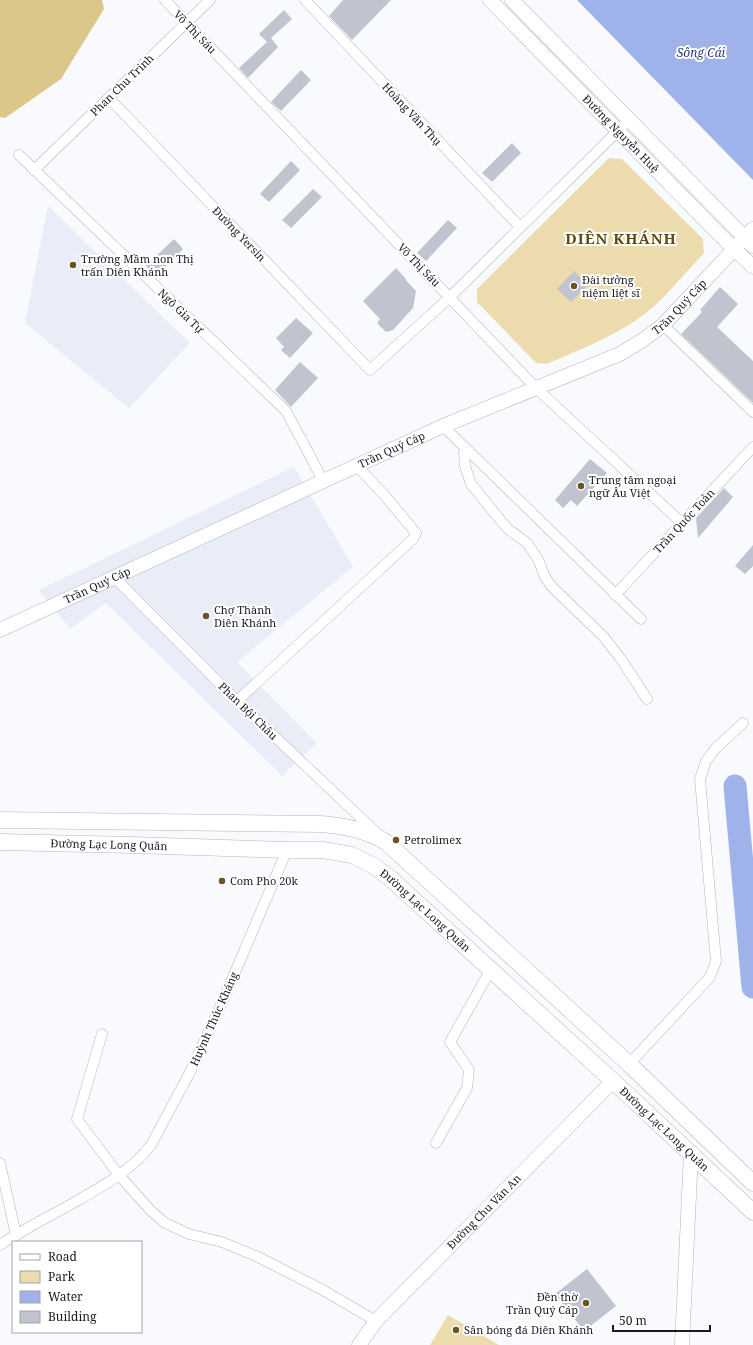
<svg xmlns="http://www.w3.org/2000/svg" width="753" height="1345" font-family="'Noto Serif',serif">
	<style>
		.built { fill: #e9edf8 }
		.green { fill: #ecdcad }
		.forest { fill: #dbc789 }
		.water { fill: #9fb2ea }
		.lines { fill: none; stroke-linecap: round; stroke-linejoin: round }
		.river { stroke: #9fb2ea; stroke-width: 23 }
		.building { fill: #c0c4cf }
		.street-casing { stroke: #b1b5c1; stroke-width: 11 }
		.secondary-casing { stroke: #b1b5c1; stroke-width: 15 }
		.primary-casing { stroke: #b1b5c1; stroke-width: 17 }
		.street { stroke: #fff; stroke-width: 10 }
		.secondary { stroke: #fff; stroke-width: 14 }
		.primary { stroke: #fff; stroke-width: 16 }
		.poi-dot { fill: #665623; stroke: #fff; stroke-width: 1.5 }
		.labels { text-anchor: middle; stroke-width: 4; stroke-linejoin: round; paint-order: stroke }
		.street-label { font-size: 11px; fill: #1a1b20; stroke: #fff }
		.poi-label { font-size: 11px; fill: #1a1b20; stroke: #fff; text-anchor: start }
		.water-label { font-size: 12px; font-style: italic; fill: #2c3b7d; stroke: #fff }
		.district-label { font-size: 15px; font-weight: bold; letter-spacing: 1px; fill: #5e4c0e; stroke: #fff }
	</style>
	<rect width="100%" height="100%" fill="#f8fafe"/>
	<!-- built -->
	<g class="built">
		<path d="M48,206l142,137 -61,65 -104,-85z"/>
		<path d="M294,467l59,100 -116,95 80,81 -35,33 -176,-173 -36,26 -31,-39z"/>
	</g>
	<!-- green -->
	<g class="green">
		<path d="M609,158l13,1 81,80 1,14c-22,23 -43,51 -69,68 -27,18 -59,30 -88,43l-11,-1 -59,-61v-13z"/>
		<path d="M448,1315l51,30h-69z"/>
	</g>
	<!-- forest -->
	<path class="forest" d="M0,0h102l2,9 -43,70 -56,39 -5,-1z"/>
	<!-- water -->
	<path class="water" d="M577,0h176v180z"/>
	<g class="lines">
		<!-- river -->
		<path class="river" d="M735,786l18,201"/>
	</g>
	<!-- building -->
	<g class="building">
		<path d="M343,0h48l-39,40 -23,-24z"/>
		<path d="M284,10l8,9 -21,19 7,9 -30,31 -9,-10 28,-26 -8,-8z"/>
		<path d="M301,70l10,10 -30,31 -10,-9z"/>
		<path d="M512,143l9,10 -29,29 -10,-9z"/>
		<path d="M291,161l9,9 -31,32 -9,-8z"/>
		<path d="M313,189l9,8 -31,31 -9,-8z"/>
		<path d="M448,220l9,8 -31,33 -9,-8z"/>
		<path d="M174,239l9,10 -27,27 -10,-10z"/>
		<path d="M396,268l10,11h-1l11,12 -3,17 -20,22 -7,2 -9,-9 3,-4 -17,-18z"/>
		<path d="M574,271l14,14 -17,17 -14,-13z"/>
		<path d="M720,287l18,17 -21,23 36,34v42l-72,-69 21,-22 -2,-2z"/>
		<path d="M296,318l17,15 -23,25 -9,-8 3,-3 -8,-9z"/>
		<path d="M300,362l18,16 -27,29 -16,-17z"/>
		<path d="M590,459l17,14 -30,33 -6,-6 -8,8 -8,-8z"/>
		<path d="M724,488l9,9 -35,41 -2,-20z"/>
		<path d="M753,545v21l-8,8 -10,-8z"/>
		<path d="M587,1269l29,37 -32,25 -29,-37z"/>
	</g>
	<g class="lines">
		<defs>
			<g id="street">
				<path d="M165,0l371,388 146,135"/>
				<path d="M305,0l215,227"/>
				<path d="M109,98l261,272 80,-73 179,-177"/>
				<path d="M19,155l267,256 38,71"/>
				<path d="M34,170l176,-170"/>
				<path d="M663,325l90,87"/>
				<path d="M443,426l198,193"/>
				<path d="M467,450l-3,3 1,13 6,18 30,37 7,8 19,14 11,16 7,18 7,10 51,49 18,23 26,40"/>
				<path d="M114,577l123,124 141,133"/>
				<path d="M615,595l138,-148"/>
				<path d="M237,701l176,-162 3,-6 -30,-36 -29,-31"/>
				<path d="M102,1034l-25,85 42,56 32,36 14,12 24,11 33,8 36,15 63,32 55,32"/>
				<path d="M629,1064l81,-87 6,-16 -16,-182 6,-18 10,-13 27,-25"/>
				<path d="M436,1143l31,-55 2,-18 -19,-28 41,-73"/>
				<path d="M0,1163l16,72"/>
				<path d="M0,1245c24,-16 50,-29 75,-43 28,-16 56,-31 76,-57l38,-71 36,-78 62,-146"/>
			</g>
			<g id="secondary">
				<path id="s1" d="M490,0l225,230 38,37"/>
				<path d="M512,0l241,246"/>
				<path id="s2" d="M0,630l443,-204 177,-72 23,-14 20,-15 90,-96"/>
				<path id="s3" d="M359,1345l17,-24 237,-240"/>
				<path d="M682,1345l9,-192"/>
			</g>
			<g id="primary">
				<path d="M0,820l321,4c24,2 45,6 65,18l243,222 124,119"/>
				<path id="s4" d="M0,842l132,3 155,5h36l29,5 22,11 16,12 223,203 140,131"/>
			</g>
		</defs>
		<!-- street casing -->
		<use href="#street" class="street-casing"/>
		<!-- secondary casing -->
		<use href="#secondary" class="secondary-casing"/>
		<!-- primary casing -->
		<use href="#primary" class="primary-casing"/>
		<!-- street -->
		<use href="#street" class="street"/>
		<!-- secondary -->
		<use href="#secondary" class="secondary"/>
		<!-- primary -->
		<use href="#primary" class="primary"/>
	</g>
	<!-- markers -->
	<g class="poi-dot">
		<circle cx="73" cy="265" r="4"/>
		<circle cx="574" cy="286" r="4"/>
		<circle cx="581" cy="486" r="4"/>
		<circle cx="206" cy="616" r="4"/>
		<circle cx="396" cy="840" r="4"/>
		<circle cx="222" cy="881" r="4"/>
		<circle cx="586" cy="1303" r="4"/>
		<circle cx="456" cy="1330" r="4"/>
	</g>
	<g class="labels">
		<!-- street labels -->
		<g class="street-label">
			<text transform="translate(195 32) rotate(46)" y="4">Võ Thị Sáu</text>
			<text transform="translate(122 85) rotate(-44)" y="4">Phan Chu Trinh</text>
			<text transform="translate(412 114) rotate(47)" y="4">Hoàng Văn Thụ</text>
			<text dy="4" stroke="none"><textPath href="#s1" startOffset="187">Đường Nguyễn Huệ</textPath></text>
			<text transform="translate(239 234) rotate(46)" y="4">Đường Yersin</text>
			<text transform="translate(419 265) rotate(46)" y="4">Võ Thị Sáu</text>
			<text dy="4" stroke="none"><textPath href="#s2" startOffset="755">Trần Quý Cáp</textPath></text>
			<text transform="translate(181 311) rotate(44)" y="4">Ngô Gia Tự</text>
			<text dy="4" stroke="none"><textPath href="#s2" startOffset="431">Trần Quý Cáp</textPath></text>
			<text transform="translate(684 521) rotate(-47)" y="4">Trần Quốc Toản</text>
			<text dy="4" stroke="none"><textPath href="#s2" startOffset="107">Trần Quý Cáp</textPath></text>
			<text transform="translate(248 711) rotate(44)" y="4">Phan Bội Châu</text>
			<text dy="4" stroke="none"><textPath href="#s4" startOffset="109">Đường Lạc Long Quân</textPath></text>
			<text dy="4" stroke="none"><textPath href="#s4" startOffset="445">Đường Lạc Long Quân</textPath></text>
			<text transform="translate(214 1019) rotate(-66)" y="4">Huỳnh Thúc Kháng</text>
			<text dy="4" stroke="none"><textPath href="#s4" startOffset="769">Đường Lạc Long Quân</textPath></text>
			<text dy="4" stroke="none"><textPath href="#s3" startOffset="183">Đường Chu Văn An</textPath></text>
		</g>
		<!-- poi labels -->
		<g class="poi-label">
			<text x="81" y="263">Trường Mầm non Thị<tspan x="81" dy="13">trấn Diên Khánh</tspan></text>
			<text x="582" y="284">Đài tưởng<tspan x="582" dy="13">niệm liệt sĩ</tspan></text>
			<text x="589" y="484">Trung tâm ngoại<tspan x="589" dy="13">ngữ Âu Việt</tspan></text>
			<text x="214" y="614">Chợ Thành<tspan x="214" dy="13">Diên Khánh</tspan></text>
			<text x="404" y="844">Petrolimex</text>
			<text x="230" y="885">Com Pho 20k</text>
			<text x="578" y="1301" text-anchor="end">Đền thờ<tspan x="578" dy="13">Trần Quý Cáp</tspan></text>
			<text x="464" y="1334">Sân bóng đá Diên Khánh</text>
		</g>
		<!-- water labels -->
		<g class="water-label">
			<text x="701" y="57">Sông Cái</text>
		</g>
		<!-- district labels -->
		<g class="district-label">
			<text x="621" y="244">DIÊN KHÁNH</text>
		</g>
	</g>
	<!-- legend -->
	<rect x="12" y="1241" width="130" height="92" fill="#ffffff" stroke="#a3a4a6"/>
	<rect x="20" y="1254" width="20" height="6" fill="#ffffff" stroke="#a3a4a6"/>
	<text x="48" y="1261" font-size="12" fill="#1a1b20">Road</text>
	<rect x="20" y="1271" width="20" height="12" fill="#ecdcad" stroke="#a3a4a6"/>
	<text x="48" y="1281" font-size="12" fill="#1a1b20">Park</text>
	<rect x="20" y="1291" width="20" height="12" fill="#9fb2ea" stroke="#a3a4a6"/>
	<text x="48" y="1301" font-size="12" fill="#1a1b20">Water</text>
	<rect x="20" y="1311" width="20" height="12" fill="#c0c4cf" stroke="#a3a4a6"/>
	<text x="48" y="1321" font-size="12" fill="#1a1b20">Building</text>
	<!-- scale -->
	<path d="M613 1325v6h97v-6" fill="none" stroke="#1a1b20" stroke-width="2"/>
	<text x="619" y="1325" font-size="12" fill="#1a1b20" stroke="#ffffff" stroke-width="3" paint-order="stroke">50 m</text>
</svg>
